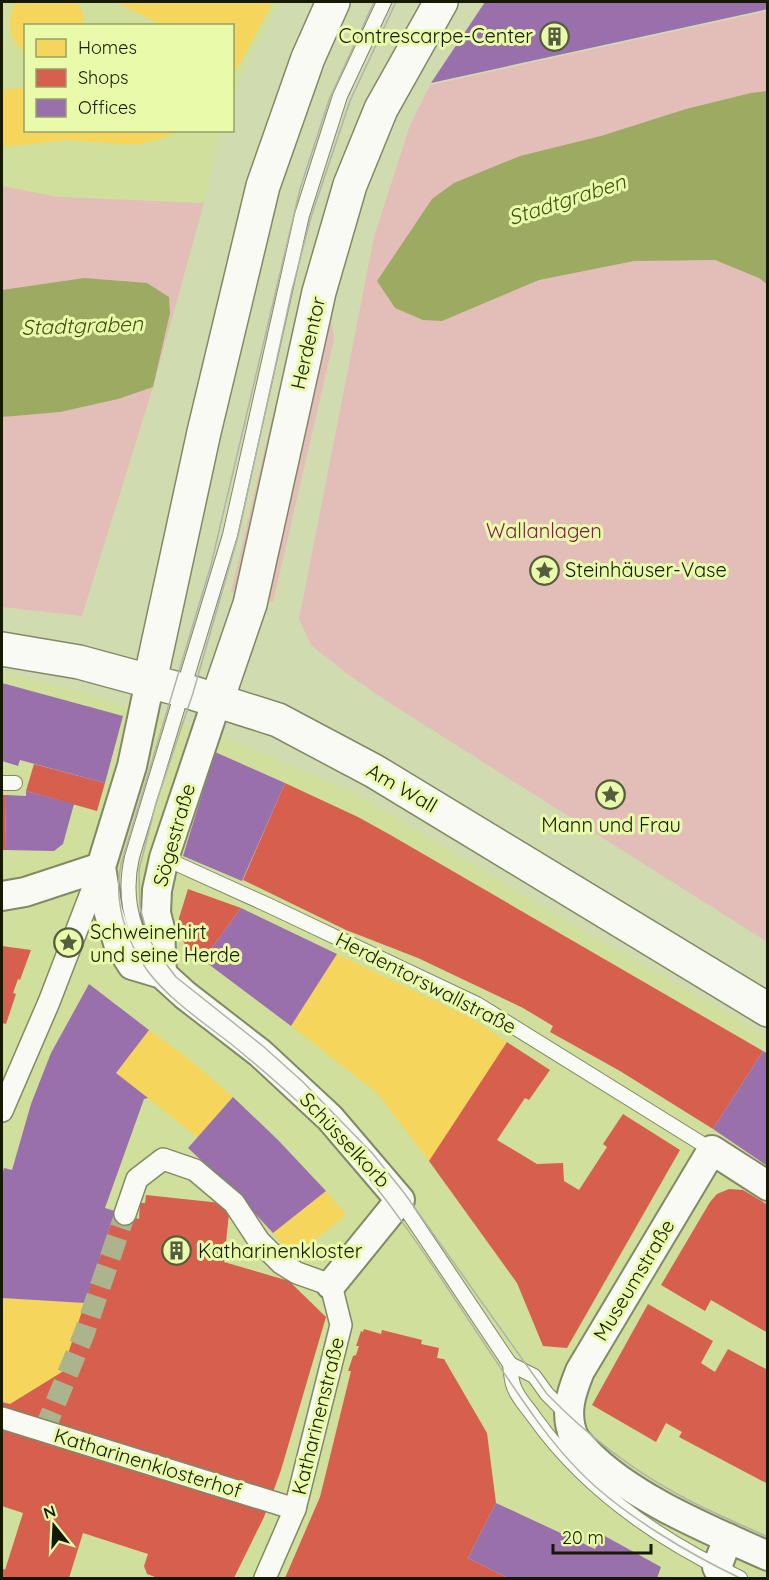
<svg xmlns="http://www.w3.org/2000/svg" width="769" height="1580" font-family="Quicksand,sans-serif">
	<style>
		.built { fill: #d0df9c }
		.green { fill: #e3beb8 }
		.water { fill: #9caa62 }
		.homes { fill: #f6d55c }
		.shops { fill: #d6604d }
		.offices { fill: #9970ab }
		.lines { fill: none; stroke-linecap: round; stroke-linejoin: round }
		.pedestrian-tunnel { stroke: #abb48d; stroke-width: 21; stroke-dasharray: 21 10; stroke-linecap: butt }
		.service-casing { stroke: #828965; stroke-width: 16 }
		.pedestrian-casing { stroke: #828965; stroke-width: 24 }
		.minor-casing { stroke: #828965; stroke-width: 32 }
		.secondary-casing { stroke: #828965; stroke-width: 36 }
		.service { stroke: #f8faf3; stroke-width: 14 }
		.pedestrian { stroke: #f8faf3; stroke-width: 21 }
		.minor { stroke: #f8faf3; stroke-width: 28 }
		.secondary { stroke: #f8faf3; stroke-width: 33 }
		.tram { stroke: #b1b3a9; stroke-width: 1.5 }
		.labels { text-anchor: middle; stroke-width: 6; stroke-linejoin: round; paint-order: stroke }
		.poi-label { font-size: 20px; fill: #141900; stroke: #e9fbab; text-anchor: start }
		.street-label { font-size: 20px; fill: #141900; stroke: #e9fbab }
		.park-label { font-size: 20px; fill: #821c4a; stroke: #e9fbab }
		.water-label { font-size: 21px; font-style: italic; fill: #444f10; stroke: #e9fbab }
	</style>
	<rect width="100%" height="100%" fill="#d1dbb0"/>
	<!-- built -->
	<g class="built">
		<path d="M2,2h278l-33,60 -14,37 -1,-73h-206v104l194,1 -16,72 -146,-6 -56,-11z"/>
		<path d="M2,673l63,14 156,48 135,59 207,125 204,117v542h-765z"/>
	</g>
	<!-- green -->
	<g class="green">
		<path d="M767,11v931l-382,-242 -39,-27 -35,-28 -12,-26 75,-382 36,-112 20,-40z"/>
		<path d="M2,186l56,11 146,6 -51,184 -71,229 -80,-9z"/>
		<path d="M329,299l5,40 -61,263 -14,-3z"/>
		<path d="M276,402l6,1 -42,191 -9,-2z"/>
	</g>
	<!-- water -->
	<g class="water">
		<path d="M767,91v193l-8,-6 -44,-18 -81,1 -95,19 -97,41 -19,-1 -28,-12 -18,-27 55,-82 22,-16 66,-27 81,-20 85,-27 65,-16z"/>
		<path d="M84,278l63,5 22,14 1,16 -17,74 -35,12 -58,13 -58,5v-127z"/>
	</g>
	<!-- homes -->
	<g class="homes">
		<path d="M17,2h60l6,11 1,13h-58v28l-9,-9 -6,-11 -1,-13 3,-13z"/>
		<path d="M115,2h158l-41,76v-52h-68z"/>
		<path d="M26,87v43l155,1 -21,8 -20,5h-18l-54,-4 -66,7v-57z"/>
		<path d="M337,954l132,63 38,25 -78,119 -52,-68 -86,-67z"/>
		<path d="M149,1030l35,25 49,42 -35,41 -82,-65z"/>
		<path d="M326,1191l20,24 -53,42 -20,-24z"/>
		<path d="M2,1298l83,5 -23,69 -52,32 -8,-2z"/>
	</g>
	<!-- shops -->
	<g class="shops">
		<path d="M34,764l71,19 -8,28 -71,-20z"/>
		<path d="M285,783l73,34 29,16 376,218 -50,78 -93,-58 -70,-39 3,-6 -30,-18 -105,-50 -72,-28 -103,-50z"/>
		<path d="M2,795h4l-1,55h-3z"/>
		<path d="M188,889l53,19 -38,52 -16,-12 -5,-9 -4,-12 1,-9z"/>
		<path d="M2,946l29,4 -11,30 -2,-1 -5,14 3,1 -10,30 -4,-1z"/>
		<path d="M507,1042l43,28 -21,30 -4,-2 -28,42 40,24 26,-1 1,18 15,9 28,-43 -4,-3 20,-30 57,36 -113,198 -24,-2 -26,-63 -88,-122z"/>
		<path d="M729,1189l14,1 25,15v128l-57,-33 -6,11 -44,-26 49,-83 7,-8z"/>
		<path d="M146,1195l84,9 -6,58 65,19 37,36 -45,153 -17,47 -30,61h-76l-11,-4 -3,-8 4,-12 -65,-21 -14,45h-67v-10l3,2 18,-57 -21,-7v-104l8,2 52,-32 53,-161 24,8 1,-16h5z"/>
		<path d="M648,1304l65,37 -12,22 14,9 13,-23 40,21v114l-89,-47 3,-5 -16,-9 -10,19 -64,-37z"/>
		<path d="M364,1329l17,5 1,-4 40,10 -1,4 18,4 -2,10 7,1 43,74 9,70 -28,55 40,20h-223l35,-81 31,-126h-3l5,-15 3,-1 3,-9h-3l5,-15 2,1z"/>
	</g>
	<!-- offices -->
	<g class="offices">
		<path d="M485,2h283v7l-337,74z"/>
		<path d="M2,683l121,33 -18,67 -85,-23 -2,6 -16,-5z"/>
		<path d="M215,752l70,31 -43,98 -59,-25z"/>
		<path d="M26,791l48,13 -11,40 -9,7 -49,-1 1,-55 20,1z"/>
		<path d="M241,908l96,46 -46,72 -88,-66z"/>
		<path d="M89,984l60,46 -33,43 32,25 -4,1 -39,109 10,3 -30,92 -83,-5v-122l2,-8 8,2 19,-66 20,-51z"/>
		<path d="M763,1051l5,3 -2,111 -53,-36z"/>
		<path d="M233,1097l45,43 48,51 -53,42 -41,-44 -44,-41z"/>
		<path d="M496,1503l99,46 8,-14 58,32 -4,11h-149l-40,-20z"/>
	</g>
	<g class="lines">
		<!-- pedestrian-tunnel -->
		<path class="pedestrian-tunnel" d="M44,1431l40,-97 41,-120"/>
		<defs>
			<g id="service">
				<path d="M2,783h13"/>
				<path d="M164,858l106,48 207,98 235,146"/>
				<path d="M156,965c-24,-32 -33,-69 -24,-108l98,-322 72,-320 38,-119 44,-94"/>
				<path d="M400,1200l110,164c1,7 1,16 4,23 3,10 14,21 20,30 51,72 127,124 206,161"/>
				<path d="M510,1364l24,12 13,18 21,21"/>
			</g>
			<g id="pedestrian">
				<path d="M2,1111l47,-109 52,-135"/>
				<path d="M125,1214l12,-35 26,-20 32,11 39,33 25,38 22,22 16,10 34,12 10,40 -46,184 -30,69"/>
				<path d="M2,1418l293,91"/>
			</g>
			<g id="minor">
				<path d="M150,681l-18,85 -31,101 7,43 10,33 14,22 30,9 23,21 75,58 70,65 70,82 -69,85"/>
				<path d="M2,896l23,-4 76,-25"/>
				<path d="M162,974l-2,-45 -4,-16 1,-23 7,-32 53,-158"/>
				<path d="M768,1186l-56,-36 -132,221c-9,22 -16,43 -6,66 3,5 8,10 12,14 43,46 124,79 182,105"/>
				<path d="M723,1578l-6,-11 11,-29"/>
			</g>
			<g id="secondary">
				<path d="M2,649l77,13 114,31 85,27 96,51 394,239"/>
				<path d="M150,681l54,-249 59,-246 45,-128 25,-56"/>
				<path d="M217,700l33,-96 69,-312 31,-107 31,-76 60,-107"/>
			</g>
		</defs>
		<!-- service casing -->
		<use href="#service" class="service-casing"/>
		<!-- pedestrian casing -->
		<use href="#pedestrian" class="pedestrian-casing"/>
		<!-- minor casing -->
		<use href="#minor" class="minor-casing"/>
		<!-- secondary casing -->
		<use href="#secondary" class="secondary-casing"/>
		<!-- service -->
		<use href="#service" class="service"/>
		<!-- pedestrian -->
		<use href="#pedestrian" class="pedestrian"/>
		<!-- minor -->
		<use href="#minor" class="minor"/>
		<!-- secondary -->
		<use href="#secondary" class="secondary"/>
		<!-- tram -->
		<g class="tram">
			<path d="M374,2l-45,98 -29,89 -89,376 -90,299c-8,36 5,77 26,106 21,29 56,52 84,74 38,31 75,63 108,99 60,66 107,144 157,218 26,39 52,79 86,113 40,40 107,80 158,104"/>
			<path d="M396,2l-46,99 -39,116 -19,73 -54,246 -45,157 -37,110 -17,67 1,37 7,26 7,15 22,29 88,70 39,35 70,72 32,40 142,200c40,41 82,74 132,101 28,16 59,28 89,42"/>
		</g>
	</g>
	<!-- icons -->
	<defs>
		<symbol id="building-ring" viewBox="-11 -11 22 22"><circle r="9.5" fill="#e9fbab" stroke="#565d3e" stroke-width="1.5"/><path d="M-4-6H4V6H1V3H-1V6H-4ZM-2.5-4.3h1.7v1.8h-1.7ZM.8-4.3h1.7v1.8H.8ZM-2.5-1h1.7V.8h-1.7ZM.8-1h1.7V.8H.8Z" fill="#565d3e"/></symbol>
		<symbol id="sight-ring" viewBox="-11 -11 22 22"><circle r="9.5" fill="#e9fbab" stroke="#565d3e" stroke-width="1.5"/><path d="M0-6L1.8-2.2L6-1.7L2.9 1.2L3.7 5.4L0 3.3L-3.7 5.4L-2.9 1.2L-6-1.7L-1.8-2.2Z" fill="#565d3e"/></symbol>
	</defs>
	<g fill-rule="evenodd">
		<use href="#building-ring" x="538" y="20" width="33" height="33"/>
		<use href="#sight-ring" x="528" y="554" width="33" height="33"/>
		<use href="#sight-ring" x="594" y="778" width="33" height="33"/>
		<use href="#sight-ring" x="52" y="926" width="33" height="33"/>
		<use href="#building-ring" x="160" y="1234" width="33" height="33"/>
	</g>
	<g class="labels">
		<!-- poi labels -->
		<g class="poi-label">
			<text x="533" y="43" text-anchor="end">Contrescarpe-Center</text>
			<text x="565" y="577">Steinhäuser-Vase</text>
			<text x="611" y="832" text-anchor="middle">Mann und Frau</text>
			<text x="90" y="939">Schweinehirt<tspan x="90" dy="23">und seine Herde</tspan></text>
			<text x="198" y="1258">Katharinenkloster</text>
		</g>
		<!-- street labels -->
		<g class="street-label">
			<text transform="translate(308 343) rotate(-77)" y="7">Herdentor</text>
			<text transform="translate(402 788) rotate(30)" y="7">Am Wall</text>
			<text transform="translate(174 835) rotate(-74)" y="7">Sögestraße</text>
			<text transform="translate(426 983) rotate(27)" y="7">Herdentorswallstraße</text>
			<text transform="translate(345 1140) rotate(47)" y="7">Schüsselkorb</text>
			<text transform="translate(634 1280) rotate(-59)" y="7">Museumstraße</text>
			<text transform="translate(318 1416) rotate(-76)" y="7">Katharinenstraße</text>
			<text transform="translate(148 1463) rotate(17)" y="7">Katharinenklosterhof</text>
		</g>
		<!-- park labels -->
		<g class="park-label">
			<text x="544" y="538">Wallanlagen</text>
		</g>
		<!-- water labels -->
		<g class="water-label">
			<text transform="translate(567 200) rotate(-18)" y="7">Stadtgraben</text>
			<text transform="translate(82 326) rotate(-2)" y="7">Stadtgraben</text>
		</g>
	</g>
	<!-- border -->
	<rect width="769" height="1580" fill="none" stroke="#141900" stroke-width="6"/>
	<!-- legend -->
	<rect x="24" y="24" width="210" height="108" fill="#e9fbab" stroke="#94a167" stroke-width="1.5"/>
	<rect x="36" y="39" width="30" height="18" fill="#f6d55c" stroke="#94a167" stroke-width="1.5"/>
	<text x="78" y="54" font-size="18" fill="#141900">Homes</text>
	<rect x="36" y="69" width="30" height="18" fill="#d6604d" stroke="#94a167" stroke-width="1.5"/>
	<text x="78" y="84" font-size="18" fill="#141900">Shops</text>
	<rect x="36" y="99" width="30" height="18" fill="#9970ab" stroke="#94a167" stroke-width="1.5"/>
	<text x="78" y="114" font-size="18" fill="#141900">Offices</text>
	<!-- north arrow -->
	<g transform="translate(54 1526) rotate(342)" stroke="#e9fbab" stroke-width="4.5" paint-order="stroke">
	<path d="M0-4.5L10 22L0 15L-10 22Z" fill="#141900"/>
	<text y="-9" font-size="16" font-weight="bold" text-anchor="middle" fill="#141900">N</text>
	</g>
	<!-- scale -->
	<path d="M553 1544v9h98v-9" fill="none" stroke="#141900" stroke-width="3"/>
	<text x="562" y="1544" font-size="18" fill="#141900" stroke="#e9fbab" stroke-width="4.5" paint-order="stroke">20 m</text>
</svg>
